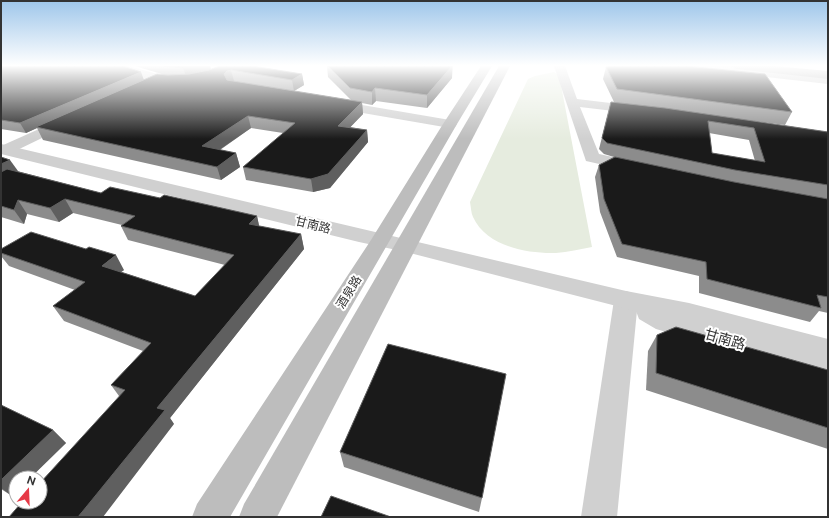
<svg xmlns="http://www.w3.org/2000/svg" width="829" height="518" font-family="'Public Sans','Noto Sans SC',sans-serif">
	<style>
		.green { fill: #e6ecdf }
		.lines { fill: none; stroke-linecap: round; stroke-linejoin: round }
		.minor { fill: #d0d0d0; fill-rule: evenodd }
		.tertiary { fill: #d0d0d0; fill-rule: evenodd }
		.secondary { fill: #bdbdbd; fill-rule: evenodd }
		.primary { fill: #ababab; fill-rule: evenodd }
		.wall { fill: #8c8c8c; fill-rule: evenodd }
		.shaded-wall { fill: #5f5f5f }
		.building { fill: #1a1a1a; stroke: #5f5f5f; fill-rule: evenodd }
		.labels { text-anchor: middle; stroke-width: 4; stroke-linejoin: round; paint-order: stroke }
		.street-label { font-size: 12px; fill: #333; stroke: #fff }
		.near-street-label { font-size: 14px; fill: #333; stroke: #fff }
	</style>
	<rect width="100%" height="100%" fill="#fff"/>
	<!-- green -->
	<path class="green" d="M554,72l5,3 33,172c-12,2 -24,5 -36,6 -29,1 -70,-7 -83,-36 -2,-4 -2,-10 -3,-15l58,-123 7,-3z"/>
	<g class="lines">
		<!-- minor -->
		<g class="minor">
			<path d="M110,66h18l37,10 21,2 16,-3 24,-9h16l-1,2c-18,8 -35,15 -54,17 -25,2 -52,-9 -76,-17z"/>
			<path d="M554,66h11l12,33 67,8 2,3 -2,3 -5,1 -59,-7 19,47 42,9 2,4 -2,4 -6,1 -49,-11z"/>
			<path d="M690,66h40l98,10v8l-133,-15z"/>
			<path d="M333,100l117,20 5,1 2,3 -2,3 -5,1 -122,-21 -2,-3 2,-3z"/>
			<path d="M66,117l5,1 2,3 -2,3 -60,29 -10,1v-8z"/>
			<path d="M626,291l9,3 3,6 -21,217h-36l33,-217 3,-6z"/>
		</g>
		<!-- tertiary -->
		<path class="tertiary" d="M1,144l625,147 63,12 139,36v41l-172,-51 -17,-10 -3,-8 -230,-59 -47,-10 -358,-88z"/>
		<!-- secondary -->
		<g class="secondary">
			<path d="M481,66h11l-35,58 -227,393h-38l5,-13 174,-264 72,-116z"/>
			<path d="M499,66h11l-233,451h-38l5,-13z"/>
		</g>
		<!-- primary -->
		<path class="primary" d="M731,66h43l54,5v8l-92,-10z"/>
	</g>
	<!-- wall -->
	<g class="wall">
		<path d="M1,66l143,14 28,-5h-7l-30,-9h75l1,3 9,-3 82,8 2,11 -10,6 57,9 -23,-23 -1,-11h126l-1,12 -25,30 -51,-7 -4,4 -10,-2 1,11 -13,13 17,3 1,12 -38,46 -17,4 -67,-12 -3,-13 40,-34 -32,-5 -31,22 16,3 4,14 -19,13 -178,-40 -6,-12 -11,5 -25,-4z"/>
		<path d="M606,67l186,45 -7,13 -46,-6 89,13v67l-61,-11 61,11v114l-9,-2 -9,11 -111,-29v-17l-82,-19 -17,-45 -5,-35 4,-12 15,-8 -10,-3 -5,-5 12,-47h3l-11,-23zM709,133l40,7 6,21 -43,-8z"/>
		<path d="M1,157l16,14 84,22 59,5 97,18 2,10 42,8 3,15 -134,169 4,6 -55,-28 -8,-11 32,-34 -79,-30 -11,-15 22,-16 -66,-24 -8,-10v-7l123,21 -3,2 74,24 30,-31 -97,-25 -7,-14 1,-1 -49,-12 -14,9 -32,-8 -3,10 -23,-7z"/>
		<path d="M657,335l171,35v79l-182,-59 2,-39z"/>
		<path d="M1,405l52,25 13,13 -54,53 -11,-7z"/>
		<path d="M340,452l142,46 -3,14 -135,-45z"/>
	</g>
	<!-- shaded-wall -->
	<g class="shaded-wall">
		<path d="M191,66h19l1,4 -25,6 -3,-8z"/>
		<path d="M452,66v12l-25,30v-13z"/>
		<path d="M231,70l3,11 -7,4 -3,-11 3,-3z"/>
		<path d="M141,72l3,8 -108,47 1,1 -11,5 -6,-10z"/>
		<path d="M302,74l2,11 -10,6 -2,-11z"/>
		<path d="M375,88l1,13 -4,4v-13z"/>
		<path d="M362,102l1,12 -23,24 -2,-12z"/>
		<path d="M248,116l3,12 -45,31 -4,-13z"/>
		<path d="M367,130l1,12 -38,46 -17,4 -2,-13z"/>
		<path d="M236,153l4,14 -19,13 -4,-13z"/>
		<path d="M10,160l8,11 -17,8v-15z"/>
		<path d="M65,199l8,14 -14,9 -9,-14z"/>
		<path d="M18,200l9,14 -3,10 -10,-14z"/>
		<path d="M257,216l3,14 -11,-6z"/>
		<path d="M301,234l3,15 -134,169 4,6 -71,93h-25l79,-109z"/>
		<path d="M116,255l8,15 -14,10 -8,-14z"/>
		<path d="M53,430l13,13 -36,35h-14v14l-4,4 -11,-8v-8z"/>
	</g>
	<!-- building -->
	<g class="building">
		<path d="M1,66h122l18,6 -121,51 -19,-3z"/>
		<path d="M163,66h28l-8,2z"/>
		<path d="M220,66h32l50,8 -10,6 -61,-10 -4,1 -3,3 3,6 135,22 -24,24 29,4 -39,44 -17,5 -68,-12 52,-44 -47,-7 -46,30 34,7 -19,14 -181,-40 121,-53 11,1 21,-1 20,-4z"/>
		<path d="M328,66h124l-25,29 -52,-7 -3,4 -22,-4z"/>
		<path d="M612,66h75l78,8 27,38 -175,-23 -11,-22z"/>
		<path d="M611,102l54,6 163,24v53l-93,-15 -128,-27 -5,-5zM708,121l46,7 11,34 -53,-9z"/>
		<path d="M1,157l9,3 -9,4z"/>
		<path d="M615,157l119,25 94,17v98l-11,-2 4,13 -114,-29 -1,-17 -84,-18 -18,-45 -5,-34z"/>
		<path d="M7,169l94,24 9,-6 50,11 4,-3 93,21 -8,8 52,10 -144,174 8,2 -87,107h-69l13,-15h18v-19l85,-93 -14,-5 40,-42 -98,-37 32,-24 -84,-29v-4l30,-17 55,17 3,-2 27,8 -14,11 93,30 39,-41 -113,-29 14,-10 -70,-17 -15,9 -32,-8 -4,10 -13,-4v-34z"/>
		<path d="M676,327l152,43v58l-172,-55 1,-38z"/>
		<path d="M388,344l118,30 -24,124 -142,-46z"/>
		<path d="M1,405l52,25 -52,50z"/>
		<path d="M331,496l60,21h-70z"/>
	</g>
	<!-- sky -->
	<linearGradient id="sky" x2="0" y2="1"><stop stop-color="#9ec6ea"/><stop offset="0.47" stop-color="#fff"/><stop offset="1" stop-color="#fff" stop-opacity="0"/></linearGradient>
	<rect width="829" height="139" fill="url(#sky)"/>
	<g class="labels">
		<!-- street labels -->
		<g class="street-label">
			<text transform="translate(313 225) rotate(14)" y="4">甘南路</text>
			<text transform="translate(349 292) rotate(-58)" y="4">酒泉路</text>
		</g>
		<!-- near-street labels -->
		<g class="near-street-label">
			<text transform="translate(725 339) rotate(16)" y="5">甘南路</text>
		</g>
	</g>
	<!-- border -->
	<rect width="829" height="518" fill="none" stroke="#333333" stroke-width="4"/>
	<!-- north arrow -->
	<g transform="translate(28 490) rotate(19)"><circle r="19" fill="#ffffff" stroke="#adadad"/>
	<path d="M0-3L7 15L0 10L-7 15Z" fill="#e63946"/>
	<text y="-6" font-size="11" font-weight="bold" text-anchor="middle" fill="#333333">N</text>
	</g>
</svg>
